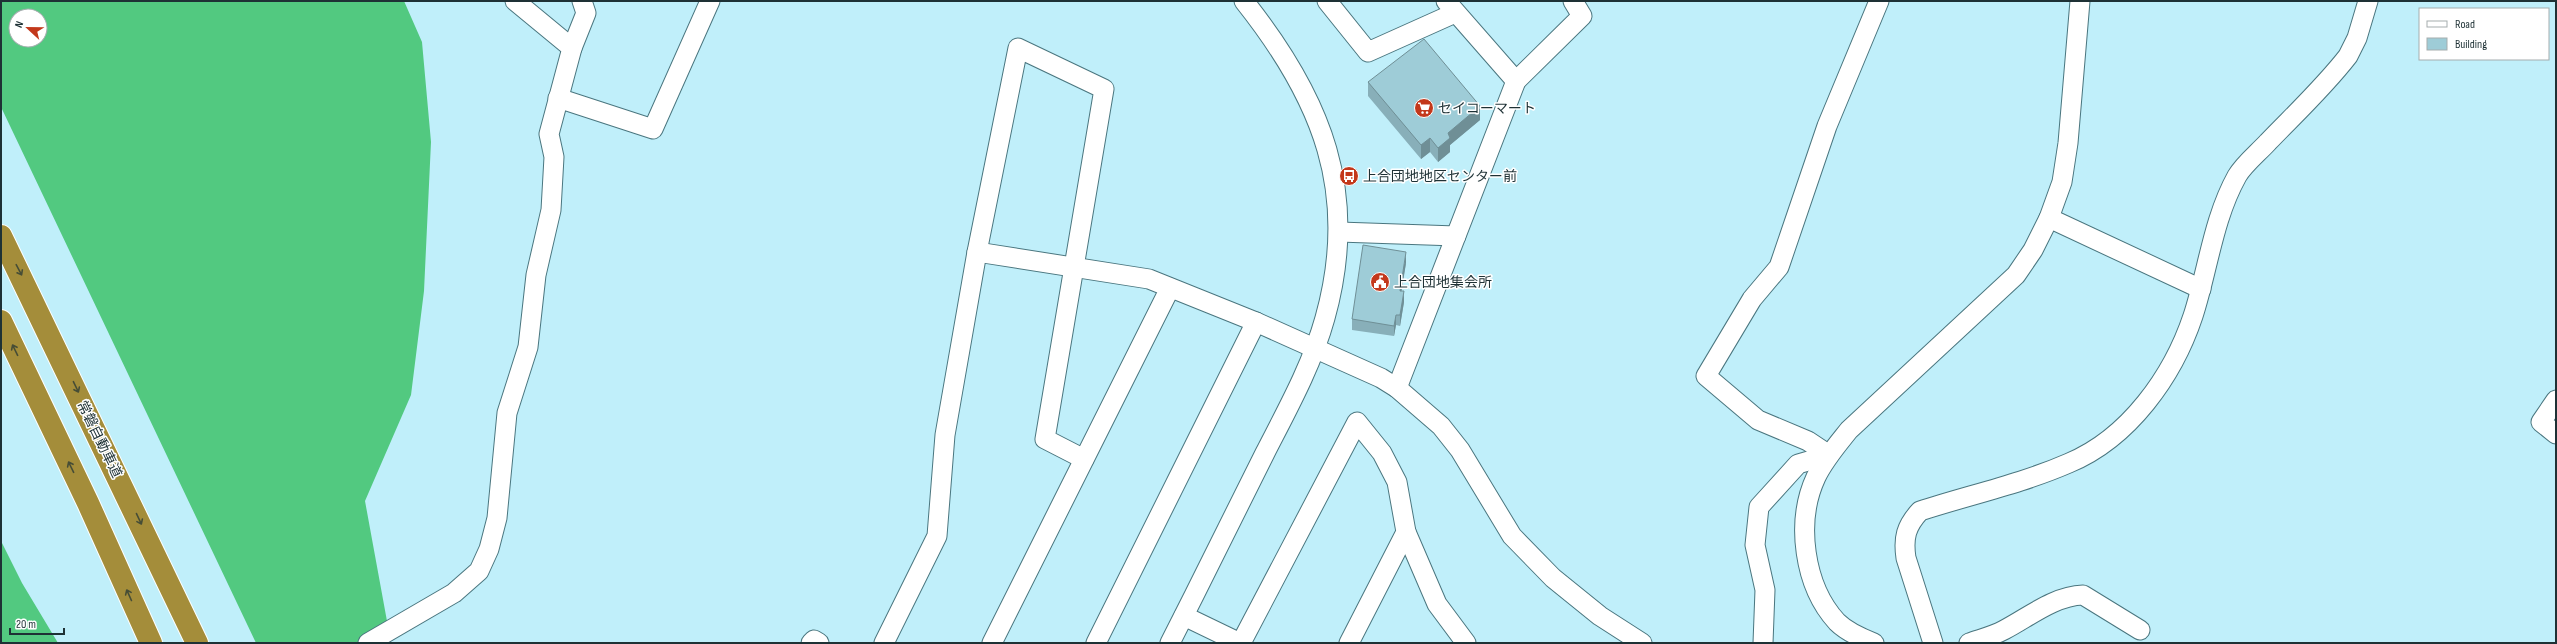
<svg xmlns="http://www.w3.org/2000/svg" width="2557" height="644" font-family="'Sofia Sans Condensed','Noto Sans JP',sans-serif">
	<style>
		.forest { fill: #52c980; fill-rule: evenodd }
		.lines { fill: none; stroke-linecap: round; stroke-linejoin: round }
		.minor-casing { stroke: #4a767f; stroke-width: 21 }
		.highway-casing { stroke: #fff; stroke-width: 24 }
		.minor { stroke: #fff; stroke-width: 19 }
		.highway { stroke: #a48d3a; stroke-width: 22 }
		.wall { fill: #88afb9 }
		.shaded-wall { fill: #6f8f96 }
		.building { fill: #9eccd7; stroke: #6f8f96 }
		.oneway { stroke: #464d36 }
		.labels { text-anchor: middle; stroke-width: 3; stroke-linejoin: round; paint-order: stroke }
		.poi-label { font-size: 14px; fill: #1e3135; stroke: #fff; text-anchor: start }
		.street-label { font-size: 14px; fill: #1e3135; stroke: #fff }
	</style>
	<rect width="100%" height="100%" fill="#c0effa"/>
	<!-- forest -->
	<g class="forest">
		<path d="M1,1h403l18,41 9,100 -7,149 -13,104 -46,106 26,142h-135l-255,-536zM16,16h24v24h-24z"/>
		<path d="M1,541l21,42 36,60h-57z"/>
	</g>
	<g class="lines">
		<defs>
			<g id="minor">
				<path d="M1327,1l41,51 87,-39"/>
				<path d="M572,48l14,-35 -4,-12"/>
				<path d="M1516,81l66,-65 -9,-15"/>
				<path d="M558,98l95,31 57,-128"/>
				<path d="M2049,218l152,71"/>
				<path d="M1339,232l117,4"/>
				<path d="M977,252l172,27 107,43 125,56 16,10 44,38 19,24 52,86 41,42 47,38 42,27"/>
				<path d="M1397,388l119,-307 -70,-80"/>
				<path d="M2556,400l-15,22 15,12"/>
				<path d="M1829,455l-21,-14 -50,-21 -52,-44 46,-77 27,-32 48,-141 52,-125"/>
				<path d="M1406,532l31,72 29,39"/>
				<path d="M1184,616l56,27"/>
				<path d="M368,643l86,-50 25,-22 10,-22 8,-31 10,-105 21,-66 8,-72 15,-65 3,-53 -5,-23 23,-86 -57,-47"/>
				<path d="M811,643l3,-3 5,3"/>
				<path d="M884,643l53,-107 8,-101 32,-183 41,-204 86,41 -59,350 39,20"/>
				<path d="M992,643l178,-355"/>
				<path d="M1096,643l160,-321"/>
				<path d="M1170,643c32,-63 63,-126 95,-190 22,-43 47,-88 60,-135 35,-125 -3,-219 -81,-317"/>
				<path d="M1241,643l116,-221 25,31 15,29 9,50 -57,111"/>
				<path d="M1763,643l2,-53 -10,-45 4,-38 39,-43 31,-9"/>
				<path d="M1874,643c-13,-5 -27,-11 -37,-21 -33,-36 -42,-100 -21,-145 8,-17 21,-32 33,-47l167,-155 17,-25 16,-32 13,-36 6,-39 12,-142"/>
				<path d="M1933,643l-27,-85c-3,-20 0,-32 14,-47 49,-16 101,-27 149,-48 60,-25 104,-87 124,-147 15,-46 20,-97 44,-140 7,-12 21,-23 31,-34 27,-28 56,-55 80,-86l9,-18 11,-37"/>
				<path d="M1969,643c11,-4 24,-7 35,-13 25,-13 50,-34 79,-35l57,35"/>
			</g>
			<g id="highway">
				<path d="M1,236l196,407"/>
				<path d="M1,321l87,182 63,140"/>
			</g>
		</defs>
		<!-- minor casing -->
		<use href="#minor" class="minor-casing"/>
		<!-- highway casing -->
		<use href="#highway" class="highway-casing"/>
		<!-- minor -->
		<use href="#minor" class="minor"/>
		<!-- highway -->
		<use href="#highway" class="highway"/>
	</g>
	<!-- wall -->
	<g class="wall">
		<path d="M1368,82l112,38 -30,25v7l-12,10 -8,-10 -9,7 -53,-63z"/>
		<path d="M1406,263l-5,28 3,11 -4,24 -4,-1 -2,11 -42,-6v-11z"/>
	</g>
	<!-- shaded-wall -->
	<g class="shaded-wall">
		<path d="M1480,106v14l-30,25v7l-12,10v-14l10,-15z"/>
		<path d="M1430,138v14l-9,7v-14z"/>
		<path d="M1406,252v11l-6,38v-10z"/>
		<path d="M1404,291v11l-4,24v-11z"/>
		<path d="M1396,315v10l-2,11v-10z"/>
	</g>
	<!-- building -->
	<g class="building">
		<path d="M1424,39l56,67 -32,27 2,5 -12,10 -8,-10 -9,7 -53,-63z"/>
		<path d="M1363,245l43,7 -6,39h4l-4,24h-4l-2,11 -42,-7z"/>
	</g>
	<!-- one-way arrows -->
	<defs><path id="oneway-shaft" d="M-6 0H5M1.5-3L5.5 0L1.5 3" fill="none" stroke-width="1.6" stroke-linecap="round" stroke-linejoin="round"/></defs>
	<g class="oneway">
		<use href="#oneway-shaft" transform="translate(19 270) rotate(62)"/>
		<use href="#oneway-shaft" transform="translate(15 350) rotate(-116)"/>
		<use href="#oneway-shaft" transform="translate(76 387) rotate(64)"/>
		<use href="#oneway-shaft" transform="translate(71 467) rotate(-116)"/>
		<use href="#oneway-shaft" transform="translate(139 519) rotate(65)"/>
		<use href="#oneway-shaft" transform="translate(129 595) rotate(-114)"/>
	</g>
	<!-- icons -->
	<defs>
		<symbol id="supermarket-disc" viewBox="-11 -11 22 22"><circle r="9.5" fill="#c3381b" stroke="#fff"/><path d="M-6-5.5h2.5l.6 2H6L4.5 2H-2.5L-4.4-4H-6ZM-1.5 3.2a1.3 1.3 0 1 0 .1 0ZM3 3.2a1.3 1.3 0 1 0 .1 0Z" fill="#fff"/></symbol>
		<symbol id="bus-disc" viewBox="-11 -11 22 22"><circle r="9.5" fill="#c3381b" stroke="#fff"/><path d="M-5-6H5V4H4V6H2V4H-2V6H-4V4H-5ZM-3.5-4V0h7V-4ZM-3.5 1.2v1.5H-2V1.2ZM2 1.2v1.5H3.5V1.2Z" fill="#fff"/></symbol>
		<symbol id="civic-disc" viewBox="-11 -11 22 22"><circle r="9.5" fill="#c3381b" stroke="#fff"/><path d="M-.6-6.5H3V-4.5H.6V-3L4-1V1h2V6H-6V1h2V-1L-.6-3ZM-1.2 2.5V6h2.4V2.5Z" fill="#fff"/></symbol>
	</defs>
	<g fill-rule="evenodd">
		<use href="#supermarket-disc" x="1413" y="97" width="22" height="22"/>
		<use href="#bus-disc" x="1338" y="165" width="22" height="22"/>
		<use href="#civic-disc" x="1369" y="271" width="22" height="22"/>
	</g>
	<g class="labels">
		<!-- poi labels -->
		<g class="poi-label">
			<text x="1438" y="113">セイコーマート</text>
			<text x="1363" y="181">上合団地地区センター前</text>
			<text x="1394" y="287">上合団地集会所</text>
		</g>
		<!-- street labels -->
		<g class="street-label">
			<text transform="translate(100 439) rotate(64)" y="5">常磐自動車道</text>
		</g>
	</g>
	<!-- border -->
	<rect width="2557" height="644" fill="none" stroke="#1e3135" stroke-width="4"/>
	<!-- legend -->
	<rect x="2419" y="8" width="130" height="52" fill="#ffffff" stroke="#a5adae"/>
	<rect x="2427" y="21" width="20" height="6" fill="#ffffff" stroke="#a5adae"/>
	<text x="2455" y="28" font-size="12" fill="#1e3135">Road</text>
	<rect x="2427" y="38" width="20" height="12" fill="#9eccd7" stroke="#a5adae"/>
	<text x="2455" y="48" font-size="12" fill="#1e3135">Building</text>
	<!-- north arrow -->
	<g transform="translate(28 28) rotate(292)"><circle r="19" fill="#ffffff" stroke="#a5adae"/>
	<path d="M0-3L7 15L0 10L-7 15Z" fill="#c3381b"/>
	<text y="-6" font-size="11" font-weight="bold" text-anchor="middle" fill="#1e3135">N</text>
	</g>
	<!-- scale -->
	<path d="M10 628v6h54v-6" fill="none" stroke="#1e3135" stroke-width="2"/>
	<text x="16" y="628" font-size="12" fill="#1e3135" stroke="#ffffff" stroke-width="3" paint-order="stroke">20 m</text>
</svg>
